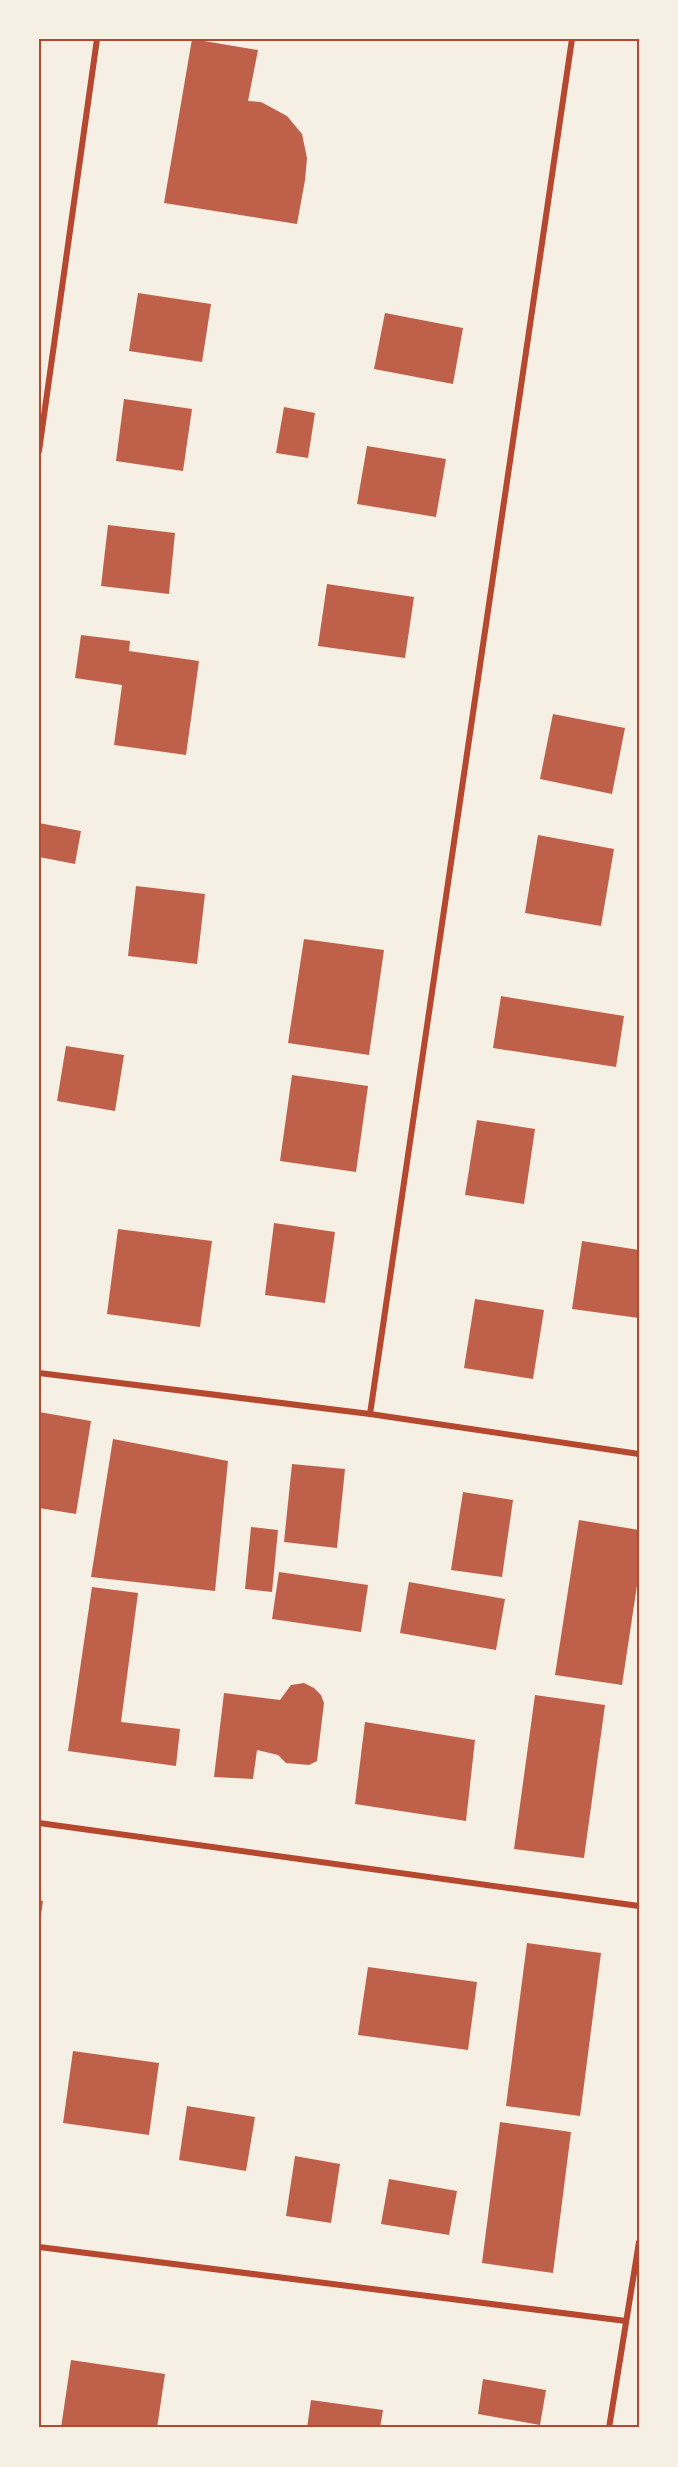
<svg xmlns="http://www.w3.org/2000/svg" width="678" height="2467" font-family="'Golos Text',sans-serif">
	<style>
		.building { fill: #bf614a }
		.lines { fill: none; stroke-linecap: round; stroke-linejoin: round }
		.minor { stroke: #b5482f; stroke-width: 6 }
		.neatline { fill: none; stroke: #b5482f; stroke-width: 2 }
	</style>
	<rect width="100%" height="100%" fill="#f6efe4"/>
	<!-- building -->
	<g class="building">
		<path d="M192,39l66,11 -10,51 13,1 26,14 15,18 5,24 -2,22 -8,44 -133,-21z"/>
		<path d="M138,293l73,11 -9,58 -73,-11z"/>
		<path d="M385,313l78,15 -10,56 -79,-15z"/>
		<path d="M124,399l68,10 -9,62 -67,-10z"/>
		<path d="M284,407l31,6 -7,45 -32,-5z"/>
		<path d="M367,446l79,13 -10,58 -79,-13z"/>
		<path d="M108,525l67,8 -6,61 -68,-8z"/>
		<path d="M327,584l87,13 -9,61 -87,-12z"/>
		<path d="M81,635l49,6 -1,10 70,10 -13,94 -72,-10 8,-60 -47,-7z"/>
		<path d="M553,714l72,14 -13,66 -72,-15z"/>
		<path d="M39,823l42,8 -6,33 -36,-7z"/>
		<path d="M538,835l76,14 -13,77 -76,-13z"/>
		<path d="M136,886l69,8 -8,70 -69,-8z"/>
		<path d="M304,939l80,11 -15,105 -81,-12z"/>
		<path d="M501,996l123,20 -8,51 -123,-19z"/>
		<path d="M66,1046l58,9 -9,56 -58,-10z"/>
		<path d="M292,1075l76,11 -12,86 -76,-11z"/>
		<path d="M477,1120l58,9 -11,75 -59,-9z"/>
		<path d="M274,1223l61,9 -10,71 -60,-8z"/>
		<path d="M118,1229l94,12 -12,86 -93,-13z"/>
		<path d="M582,1241l57,9v68l-67,-9z"/>
		<path d="M475,1299l69,11 -11,69 -69,-11z"/>
		<path d="M39,1412l52,9 -15,93 -37,-6z"/>
		<path d="M113,1439l115,22 -13,130 -124,-14z"/>
		<path d="M292,1464l53,5 -8,79 -53,-6z"/>
		<path d="M463,1492l50,8 -11,77 -51,-7z"/>
		<path d="M579,1520l60,10v42l-17,113 -67,-10z"/>
		<path d="M251,1527l27,3 -6,62 -27,-3z"/>
		<path d="M279,1572l89,13 -7,47 -89,-13z"/>
		<path d="M409,1582l96,17 -9,51 -96,-17z"/>
		<path d="M92,1587l46,6 -17,129 59,7 -4,37 -108,-15z"/>
		<path d="M304,1683l10,5 7,7 3,8 -7,58 -8,4 -23,-2 -8,-8 -21,-5 -4,29 -39,-2 10,-84 56,7 11,-15z"/>
		<path d="M535,1695l70,10 -21,153 -70,-9z"/>
		<path d="M365,1722l110,18 -9,81 -111,-17z"/>
		<path d="M39,1900l4,1 -3,21h-1z"/>
		<path d="M527,1943l74,10 -21,163 -74,-10z"/>
		<path d="M368,1967l109,15 -9,68 -110,-15z"/>
		<path d="M73,2051l86,12 -10,72 -86,-12z"/>
		<path d="M187,2106l68,11 -9,54 -67,-11z"/>
		<path d="M500,2122l71,10 -18,141 -71,-10z"/>
		<path d="M295,2156l45,8 -9,59 -45,-7z"/>
		<path d="M389,2179l68,12 -8,44 -68,-11z"/>
		<path d="M71,2360l94,14 -8,54h-96z"/>
		<path d="M483,2379l63,11 -6,35 -62,-11z"/>
		<path d="M311,2400l72,10 -3,18h-73z"/>
	</g>
	<g class="lines">
		<!-- minor -->
		<g class="minor">
			<path d="M39,451l58,-412"/>
			<path d="M39,1373l331,41 269,40"/>
			<path d="M370,1414l202,-1375"/>
			<path d="M39,1823l600,83"/>
			<path d="M39,2247l587,74"/>
			<path d="M609,2428l30,-186"/>
		</g>
	</g>
	<!-- border -->
	<rect width="678" height="2467" fill="none" stroke="#f6efe4" stroke-width="81"/>
	<rect x="40" y="40" width="598" height="2386" class="neatline"/>
</svg>
